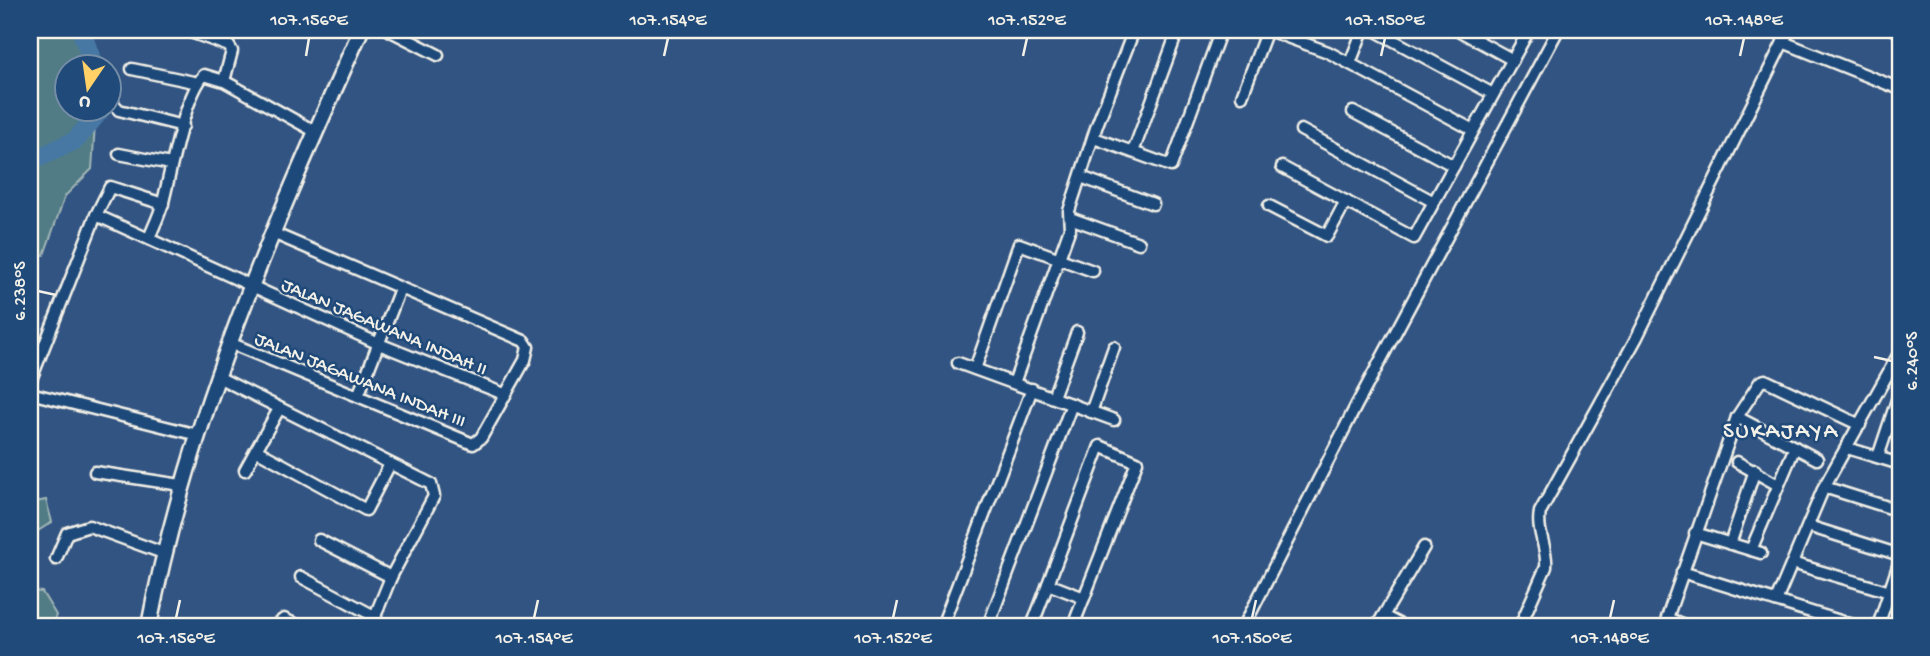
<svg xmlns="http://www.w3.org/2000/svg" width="1930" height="656" font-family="'Gochi Hand',sans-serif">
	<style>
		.green { fill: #517c85; stroke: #a2b6b6; stroke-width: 2 }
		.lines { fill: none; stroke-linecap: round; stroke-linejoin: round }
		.river { stroke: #4678a3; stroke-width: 19 }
		.street-casing { stroke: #f4f1e8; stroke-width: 15 }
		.secondary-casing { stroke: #f4f1e8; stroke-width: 19 }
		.street { stroke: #1f4a7a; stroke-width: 10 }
		.secondary { stroke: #1f4a7a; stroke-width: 14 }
		.ticks { fill: none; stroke: #f4f1e8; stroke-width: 2.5 }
		.labels { text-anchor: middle; stroke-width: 5; stroke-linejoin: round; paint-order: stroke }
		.street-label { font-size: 19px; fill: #f4f1e8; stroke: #1f4a7a }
		.quarter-label { font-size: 23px; letter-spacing: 2px; fill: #f4f1e8; stroke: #1f4a7a }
		.neatline { fill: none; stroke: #f4f1e8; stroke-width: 2.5 }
		.ticks-label { font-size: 18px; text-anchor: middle; fill: #f4f1e8 }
	</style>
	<rect width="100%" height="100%" fill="#325482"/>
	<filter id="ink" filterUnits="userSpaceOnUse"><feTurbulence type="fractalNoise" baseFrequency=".0143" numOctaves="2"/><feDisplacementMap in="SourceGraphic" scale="14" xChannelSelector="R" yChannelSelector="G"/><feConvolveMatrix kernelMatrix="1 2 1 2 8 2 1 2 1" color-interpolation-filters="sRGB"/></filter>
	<g filter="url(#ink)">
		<!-- green -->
		<g class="green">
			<path d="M30,30h48l19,36h-31v42l30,1 -4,60 -27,27 -21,59 -14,-2z"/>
			<path d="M46,500l6,22 -22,14v-33z"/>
			<path d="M30,591l12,1 14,23 -4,11h-22z"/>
		</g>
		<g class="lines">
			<!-- river -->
			<g class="river">
				<path d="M81,30l13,36"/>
				<path d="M30,162l46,-22 26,-32"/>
			</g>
			<defs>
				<g id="street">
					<path d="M185,30l44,16 3,5 -8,30"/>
					<path d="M389,30l49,25"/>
					<path d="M1268,30l60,22 145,78"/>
					<path d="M1374,30l119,64"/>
					<path d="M1458,30l55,30"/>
					<path d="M1895,30l5,2"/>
					<path d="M1089,32l1,-2"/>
					<path d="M1783,42l117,47"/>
					<path d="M1350,63l13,-33"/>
					<path d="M132,69l66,14"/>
					<path d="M1242,96l25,-66"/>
					<path d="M108,98l11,12 64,16"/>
					<path d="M1353,112l101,54"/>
					<path d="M1301,130l133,72"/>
					<path d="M1094,138l77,28 50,-136"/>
					<path d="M1133,152l45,-122"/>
					<path d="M119,154l52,10"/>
					<path d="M1282,167l132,71 115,-208"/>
					<path d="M1081,177l72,27"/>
					<path d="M1269,206l58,30 19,-35"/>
					<path d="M96,215l14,-28 53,17"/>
					<path d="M1070,218l69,25"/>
					<path d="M149,238c5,-12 11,-24 14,-36 8,-31 21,-105 41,-127l20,6 92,51"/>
					<path d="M230,343l243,101 8,-6 44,-78 3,-13 -4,-6 -249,-107"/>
					<path d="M958,363l156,57"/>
					<path d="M975,369l44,-125 74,27"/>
					<path d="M218,377l213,107 3,12 -43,81 -20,49"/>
					<path d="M30,382l66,-167 283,129 125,50"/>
					<path d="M1014,383l56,-155 -1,-17 28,-86 37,-95"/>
					<path d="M30,393l168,42"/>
					<path d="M358,396l42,-107"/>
					<path d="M1053,397l24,-65"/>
					<path d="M1091,412l23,-65"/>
					<path d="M1737,417l80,42"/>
					<path d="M1847,448l53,16"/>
					<path d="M256,450l23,-41"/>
					<path d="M1878,457l22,-66"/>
					<path d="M1737,462l41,23"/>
					<path d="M245,470l11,-20 110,60 24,-46"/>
					<path d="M95,472l86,13"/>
					<path d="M1824,487l76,24"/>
					<path d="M1808,526l92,29"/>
					<path d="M1695,533l66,20"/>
					<path d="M319,540l72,37"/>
					<path d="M1730,544l25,-74"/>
					<path d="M1751,550l44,-103"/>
					<path d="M56,559l11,-26 22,-7 74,27"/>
					<path d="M1792,563l98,29"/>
					<path d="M1682,572l174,54"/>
					<path d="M301,577l75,40"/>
					<path d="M1048,584l52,-138 37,16 -64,164"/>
					<path d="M1776,601l48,-114 76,-135"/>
					<path d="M1383,616l19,10"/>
					<path d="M275,626l9,-7 15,7"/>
					<path d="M942,626l90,-237"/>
					<path d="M988,626l84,-222"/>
					<path d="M1032,626l16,-42 36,14"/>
					<path d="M1244,626l112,-220 202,-376"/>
					<path d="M1377,626l47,-79"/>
					<path d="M1520,626l26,-59c2,-19 -10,-35 -6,-55l97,-175 152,-307"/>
					<path d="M1686,626l-19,-8 70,-201 23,-35 5,-2 95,45"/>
					<path d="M1878,626l22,-66"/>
				</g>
				<path id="secondary" d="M149,626c39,-207 126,-404 212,-596"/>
			</defs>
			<!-- street casing -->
			<use href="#street" class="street-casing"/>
			<!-- secondary casing -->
			<use href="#secondary" class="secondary-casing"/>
			<!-- street -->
			<use href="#street" class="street"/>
			<!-- secondary -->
			<use href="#secondary" class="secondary"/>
		</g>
	</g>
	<!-- ticks -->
	<path class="ticks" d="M306,56l3,-18M664,56l4,-18M1023,56l4,-18M1381,56l4,-18M1740,56l4,-18M38,291l18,4M1874,357l18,4M176,618l4,-18M534,618l4,-18M893,618l4,-18M1252,618l4,-18M1610,618l4,-18"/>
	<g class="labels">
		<!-- street labels -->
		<g class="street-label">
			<text transform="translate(385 325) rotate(23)" y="7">JALAN JAGAWANA INDAH II</text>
			<text transform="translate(361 378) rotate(22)" y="7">JALAN JAGAWANA INDAH III</text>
		</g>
		<!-- quarter labels -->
		<g class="quarter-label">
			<text x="1781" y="437">SUKAJAYA</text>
		</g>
	</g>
	<!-- margin -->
	<rect width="1930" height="656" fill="none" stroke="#1f4a7a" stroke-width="77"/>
	<!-- north arrow -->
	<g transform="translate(88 88) rotate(193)"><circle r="33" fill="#1f4a7a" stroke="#748da6" stroke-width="2"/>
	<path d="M0-5L12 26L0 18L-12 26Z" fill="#ffd166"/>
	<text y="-10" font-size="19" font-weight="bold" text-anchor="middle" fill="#f4f1e8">U</text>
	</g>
	<rect x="38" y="38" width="1854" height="580" class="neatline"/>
	<g class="ticks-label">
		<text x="309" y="25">107.156°E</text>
		<text x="668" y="25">107.154°E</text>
		<text x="1027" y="25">107.152°E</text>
		<text x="1385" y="25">107.150°E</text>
		<text x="1744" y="25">107.148°E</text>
		<text transform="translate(19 291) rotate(-90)" y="6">6.238°S</text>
		<text transform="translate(1911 361) rotate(-90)" y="6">6.240°S</text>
		<text x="176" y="643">107.156°E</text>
		<text x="534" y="643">107.154°E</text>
		<text x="893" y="643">107.152°E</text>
		<text x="1252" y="643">107.150°E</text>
		<text x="1610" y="643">107.148°E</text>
	</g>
</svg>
